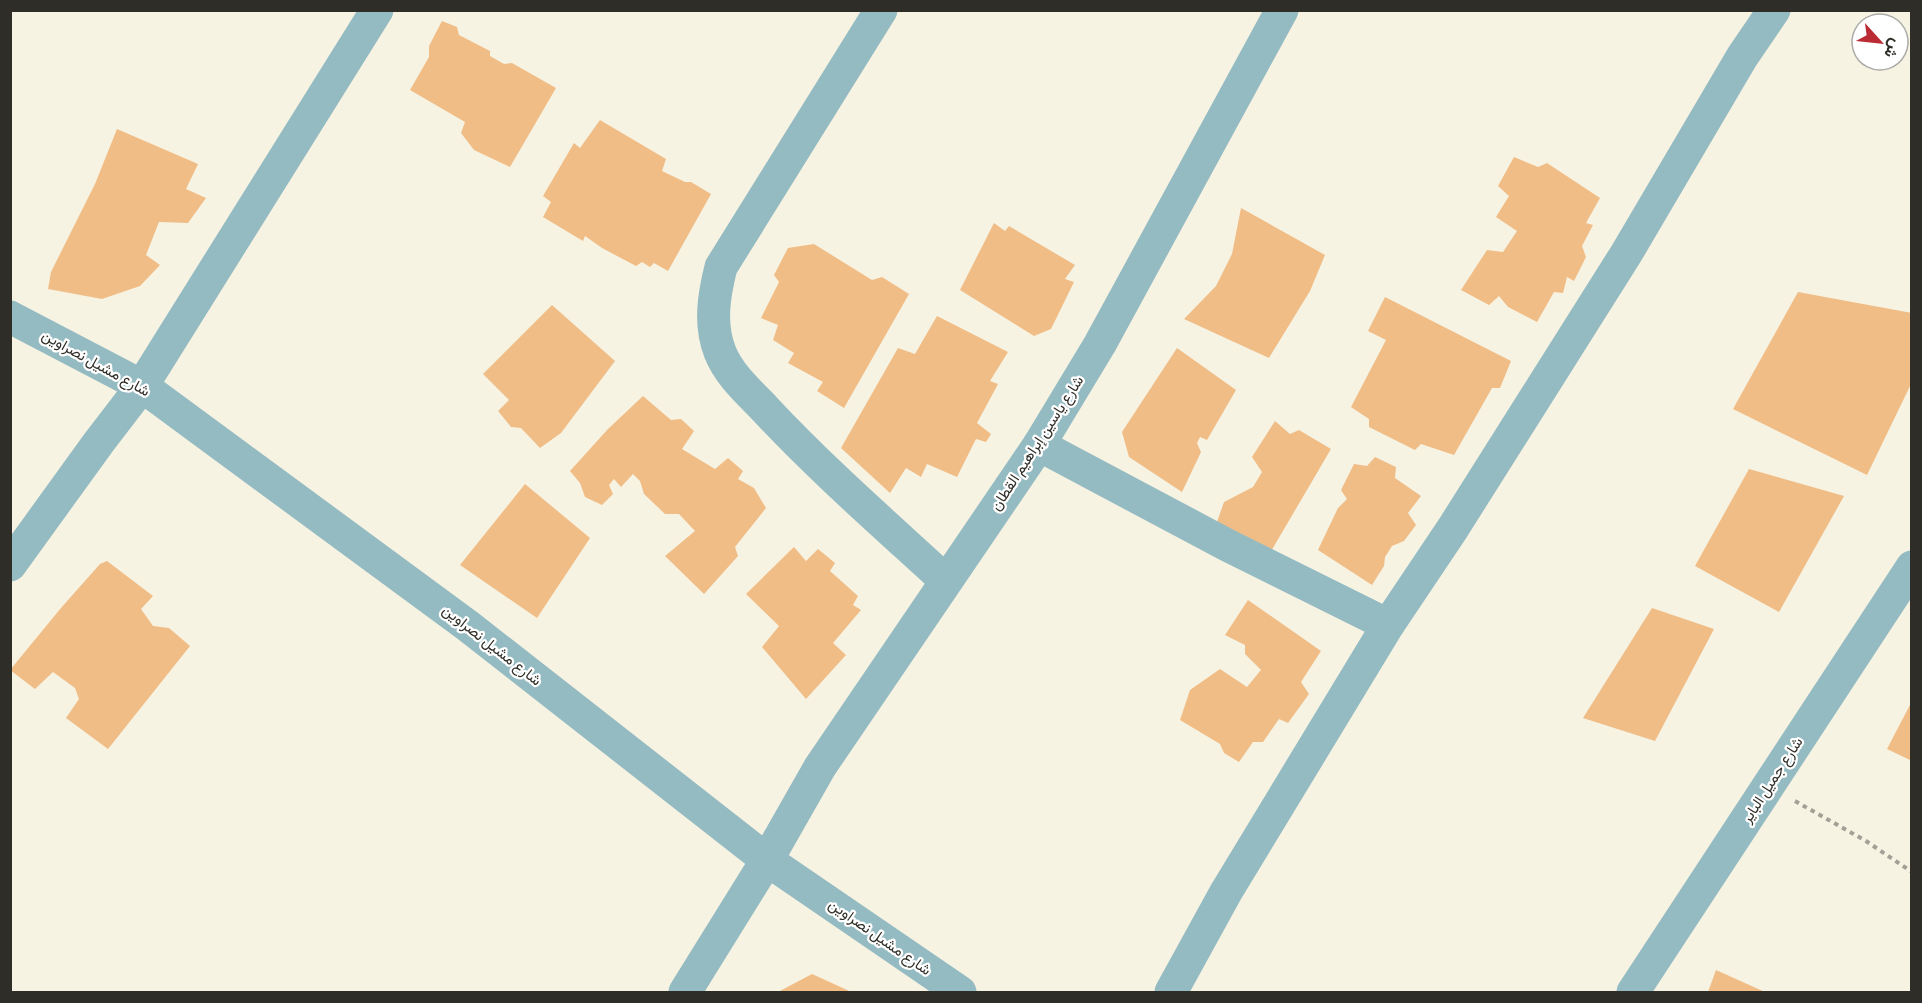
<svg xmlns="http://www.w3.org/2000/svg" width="1922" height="1003" font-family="Manrope,Vazirmatn,sans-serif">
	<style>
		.building { fill: #f0bd86 }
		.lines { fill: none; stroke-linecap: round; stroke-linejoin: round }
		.path { stroke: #a3a095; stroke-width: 4; stroke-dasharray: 4.5 4.5; stroke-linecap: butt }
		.minor { stroke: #95bbc2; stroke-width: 33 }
		.labels { text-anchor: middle; stroke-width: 4.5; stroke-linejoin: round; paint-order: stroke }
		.street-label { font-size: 15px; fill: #2e2d27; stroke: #fff }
	</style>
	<rect width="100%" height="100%" fill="#f7f3e3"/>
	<!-- building -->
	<g class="building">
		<path d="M442,21l15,6 2,8 31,16v5l14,8 8,-1 44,25 -46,79 -36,-17 -13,-17 4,-11 -55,-32 19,-33v-11z"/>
		<path d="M600,120l66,39 -4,12 23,11h6l20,12 -43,77 -14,-8 -4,4 -8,-5 -6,4 -34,-18 -17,-12 -2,5 -40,-24 8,-15 -8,-6 31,-53 6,5z"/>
		<path d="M117,129l81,35 -12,25 20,9 -18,25 -29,-1 -13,33 14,10 -20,21 -38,13 -54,-10 3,-17 44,-88z"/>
		<path d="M1514,157l24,10 9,-4 53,35 -14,25 7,2 -11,21 4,11 -12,24 -7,-4 -4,16 -9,-1 -17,30 -29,-15 -9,-11 -10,9 -28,-15 26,-40 16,2 14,-21 -21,-14 13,-21 -11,-10z"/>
		<path d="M1241,208l84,47 -15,36 -41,67 -85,-39 32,-33 16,-32z"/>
		<path d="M994,223l11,8 4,-5 66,39 -10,14 9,3 -23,47 -17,7 -74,-46z"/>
		<path d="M814,244l58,36 10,-3 27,17 -65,114 -27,-17 6,-9 -35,-19 6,-10 -21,-13 5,-15 -17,-7 18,-36 -5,-7 14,-27z"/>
		<path d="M1798,292l114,21v69l-45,93 -134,-66z"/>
		<path d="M1385,297l126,64 -11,27h-8l-38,67 -33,-11 -6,6 -46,-23v-8l-18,-12 35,-67 -18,-9z"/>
		<path d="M552,305l63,56 -54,72 -21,15 -19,-20 -10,-1 -13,-16 11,-11 -26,-26z"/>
		<path d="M937,316l71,36 -18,29 8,3 -21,39 14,11 -5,8 -10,-3 -19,38 -30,-13 -6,13 -15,-9 -16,25 -49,-45 57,-100 17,6z"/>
		<path d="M1177,348l59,42 -29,50 -7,-3 -3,6 4,9 -19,40 -53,-35 -7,-25z"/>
		<path d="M643,396l28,24 10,-1 13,12 -12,18 33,20 13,-11 15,13 -5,8 16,9 12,20 -31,39 3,9 -34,38 -39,-38 30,-25 -16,-17h-14l-21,-20 -4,-13 -7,-7 -12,13 -7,-8 -5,6 4,9 -11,11 -17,-8 -5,-14 -10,-12 38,-42z"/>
		<path d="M1275,421l15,13 9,-4 32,19 -61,104 -53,-31 7,-20 29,-15 9,-15 -10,-15z"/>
		<path d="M1375,457l21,10 -1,11 26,18 -13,17 8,12 -12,16 -12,5 -7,11 -1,9 -12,19 -54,-35 20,-42 9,-9 -6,-9 13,-26 13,2z"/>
		<path d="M1749,469l95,27 -65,116 -84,-46z"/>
		<path d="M525,484l65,54 -53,80 -77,-53z"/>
		<path d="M794,547l12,14 12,-12 17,14 -5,8 28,25 -5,9 8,5 -28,33 13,12 -40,44 -44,-52 17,-21 -33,-32z"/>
		<path d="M107,561l46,35 -12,13 12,17 16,2 21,18 -82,103 -42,-31 13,-19 -4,-11 -22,-16 -18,17 -25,-19 51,-62 39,-44z"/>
		<path d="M1248,600l73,51 -20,31 8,12 -21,29 -9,-4 -16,23h-10l-14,20 -15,-9 -4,-9 -40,-24 10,-30 30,-21 27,18 14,-17 -16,-16v-9l-20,-10z"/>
		<path d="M1652,608l62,21 -59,112 -72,-23z"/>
		<path d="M1912,701v60l-25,-12z"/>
		<path d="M1716,970l49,22h-57z"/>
		<path d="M812,974l33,15 6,3h-73z"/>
	</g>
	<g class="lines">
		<!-- path -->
		<path class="path" d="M1795,801l71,40 46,31"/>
		<!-- minor -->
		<g class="minor">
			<path d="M881,10l-160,257c-7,28 -12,57 -1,85 9,23 29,40 45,57 57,61 119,115 180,171"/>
			<path d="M10,317l132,69 326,240 299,234 193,132"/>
			<path d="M1039,445l188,100 161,80"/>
			<path d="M10,565l89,-123 43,-56 235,-376"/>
			<path d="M685,992l82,-132 53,-93 219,-322 61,-101 182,-334"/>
			<path d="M1171,992l55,-100 162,-267 65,-97 173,-274 116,-197 32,-47"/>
			<path d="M1633,992l279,-425"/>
		</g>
	</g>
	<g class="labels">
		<!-- street labels -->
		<g class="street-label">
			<text transform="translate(96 363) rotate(29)" y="5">شارع مشيل نصراوين</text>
			<text transform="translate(1037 443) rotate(-57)" y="5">شارع ياسين إبراهيم القطان</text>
			<text transform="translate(492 645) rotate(38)" y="5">شارع مشيل نصراوين</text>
			<text transform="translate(1772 780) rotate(-57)" y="5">شارع جميل الباير</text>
			<text transform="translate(880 937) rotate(35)" y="5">شارع مشيل نصراوين</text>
		</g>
	</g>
	<!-- border -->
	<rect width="1922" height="1003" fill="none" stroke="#2e2d27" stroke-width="24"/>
	<!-- north arrow -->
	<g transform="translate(1880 42) rotate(117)"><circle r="28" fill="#ffffff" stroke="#ababa9" stroke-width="1.5"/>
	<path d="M0-4.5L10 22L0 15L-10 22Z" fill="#bb2b34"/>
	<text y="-9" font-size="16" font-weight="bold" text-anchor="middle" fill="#2e2d27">ش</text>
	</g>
</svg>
